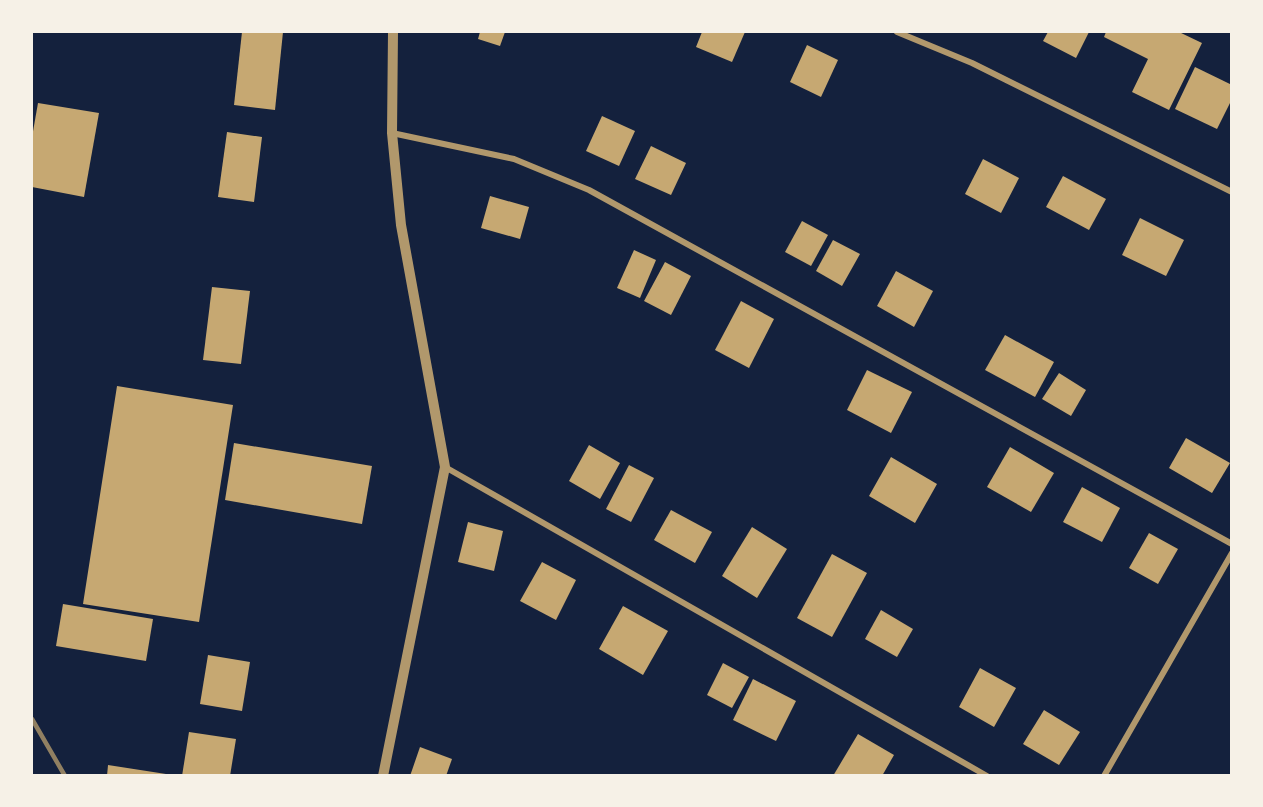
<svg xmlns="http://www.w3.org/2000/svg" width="1263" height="807" font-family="'Crimson Pro',serif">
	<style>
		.building { fill: #c6a872 }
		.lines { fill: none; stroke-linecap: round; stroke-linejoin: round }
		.minor { stroke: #b1986c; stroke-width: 6 }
		.tertiary { stroke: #b1986c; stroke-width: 10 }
		.rail { stroke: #918062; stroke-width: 4.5 }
	</style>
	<rect width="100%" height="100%" fill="#14213d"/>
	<!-- building -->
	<g class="building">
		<path d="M242,32h41l-8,78 -41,-5z"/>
		<path d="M480,32h25l-5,14 -22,-7z"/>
		<path d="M702,32h43l-13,30 -36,-15z"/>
		<path d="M1048,32h41l-13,26 -33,-17z"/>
		<path d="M1106,32h73l23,11 -33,67 -37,-18 16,-33 -44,-22z"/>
		<path d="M807,45l31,15 -17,37 -31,-15z"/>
		<path d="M1195,67l37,18v14l-15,30 -42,-20z"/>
		<path d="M38,103l61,10 -15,84 -52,-10v-50z"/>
		<path d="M602,116l33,15 -16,35 -33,-15z"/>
		<path d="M227,132l35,5 -8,65 -36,-5z"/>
		<path d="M651,146l35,17 -15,32 -36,-16z"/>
		<path d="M983,159l36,19 -18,35 -36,-19z"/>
		<path d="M1063,176l43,23 -17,31 -43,-23z"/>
		<path d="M490,196l39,11 -9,32 -39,-11z"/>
		<path d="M1140,218l44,22 -18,36 -44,-21z"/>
		<path d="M802,221l26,14 -17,31 -26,-14z"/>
		<path d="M833,240l27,14 -18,32 -26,-15z"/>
		<path d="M634,250l22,10 -16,38 -23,-10z"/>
		<path d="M665,262l26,14 -20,39 -27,-14z"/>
		<path d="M896,271l37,20 -19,36 -37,-21z"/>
		<path d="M212,287l38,4 -9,73 -38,-4z"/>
		<path d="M741,301l33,18 -25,49 -34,-18z"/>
		<path d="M1005,335l49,27 -19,35 -50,-27z"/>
		<path d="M867,370l45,22 -21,41 -44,-23z"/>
		<path d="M1059,373l27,17 -15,26 -29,-17z"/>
		<path d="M117,386l116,19 -34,217 -116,-18z"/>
		<path d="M1186,438l44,25 -18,30 -43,-25z"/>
		<path d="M234,443l138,23 -10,58 -137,-24z"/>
		<path d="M589,445l31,18 -20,36 -31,-18z"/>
		<path d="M1010,447l44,26 -23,39 -44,-25z"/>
		<path d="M891,457l46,27 -22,39 -46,-27z"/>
		<path d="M629,465l25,13 -23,44 -25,-13z"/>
		<path d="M1082,487l38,21 -18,34 -39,-20z"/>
		<path d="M671,510l41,22 -17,31 -41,-23z"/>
		<path d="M468,522l35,9 -9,40 -36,-9z"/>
		<path d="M752,527l35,22 -30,49 -35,-22z"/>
		<path d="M1149,533l29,16 -20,35 -29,-16z"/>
		<path d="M832,554l35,19 -35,64 -35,-19z"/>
		<path d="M542,562l34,18 -20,40 -36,-19z"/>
		<path d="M63,604l90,15 -7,42 -90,-15z"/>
		<path d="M623,606l45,25 -25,44 -44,-26z"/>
		<path d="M881,610l32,19 -16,28 -32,-18z"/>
		<path d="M208,655l42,7 -8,49 -42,-7z"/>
		<path d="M723,663l26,14 -17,31 -25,-13z"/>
		<path d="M980,668l36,20 -22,39 -35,-20z"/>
		<path d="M753,679l43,22 -20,40 -43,-21z"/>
		<path d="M1044,710l36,22 -21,33 -36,-21z"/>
		<path d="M189,732l47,7 -6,37h-48z"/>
		<path d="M858,734l36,21 -12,21h-49z"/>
		<path d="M420,747l32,12 -6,17h-36z"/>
		<path d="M108,765l58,9v2h-59z"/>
	</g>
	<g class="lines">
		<!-- minor -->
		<g class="minor">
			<path d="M897,32l75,31 260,129"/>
			<path d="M392,133l122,26 75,31 643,354"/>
			<path d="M445,467l542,309"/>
			<path d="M1104,776l128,-223"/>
		</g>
		<!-- tertiary -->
		<path class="tertiary" d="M383,776l62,-309 -44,-242 -9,-92 1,-101"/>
		<!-- rail -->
		<path class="rail" d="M32,719l33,57"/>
	</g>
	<!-- border -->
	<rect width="1263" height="807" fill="none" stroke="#f6f1e7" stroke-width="66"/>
</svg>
